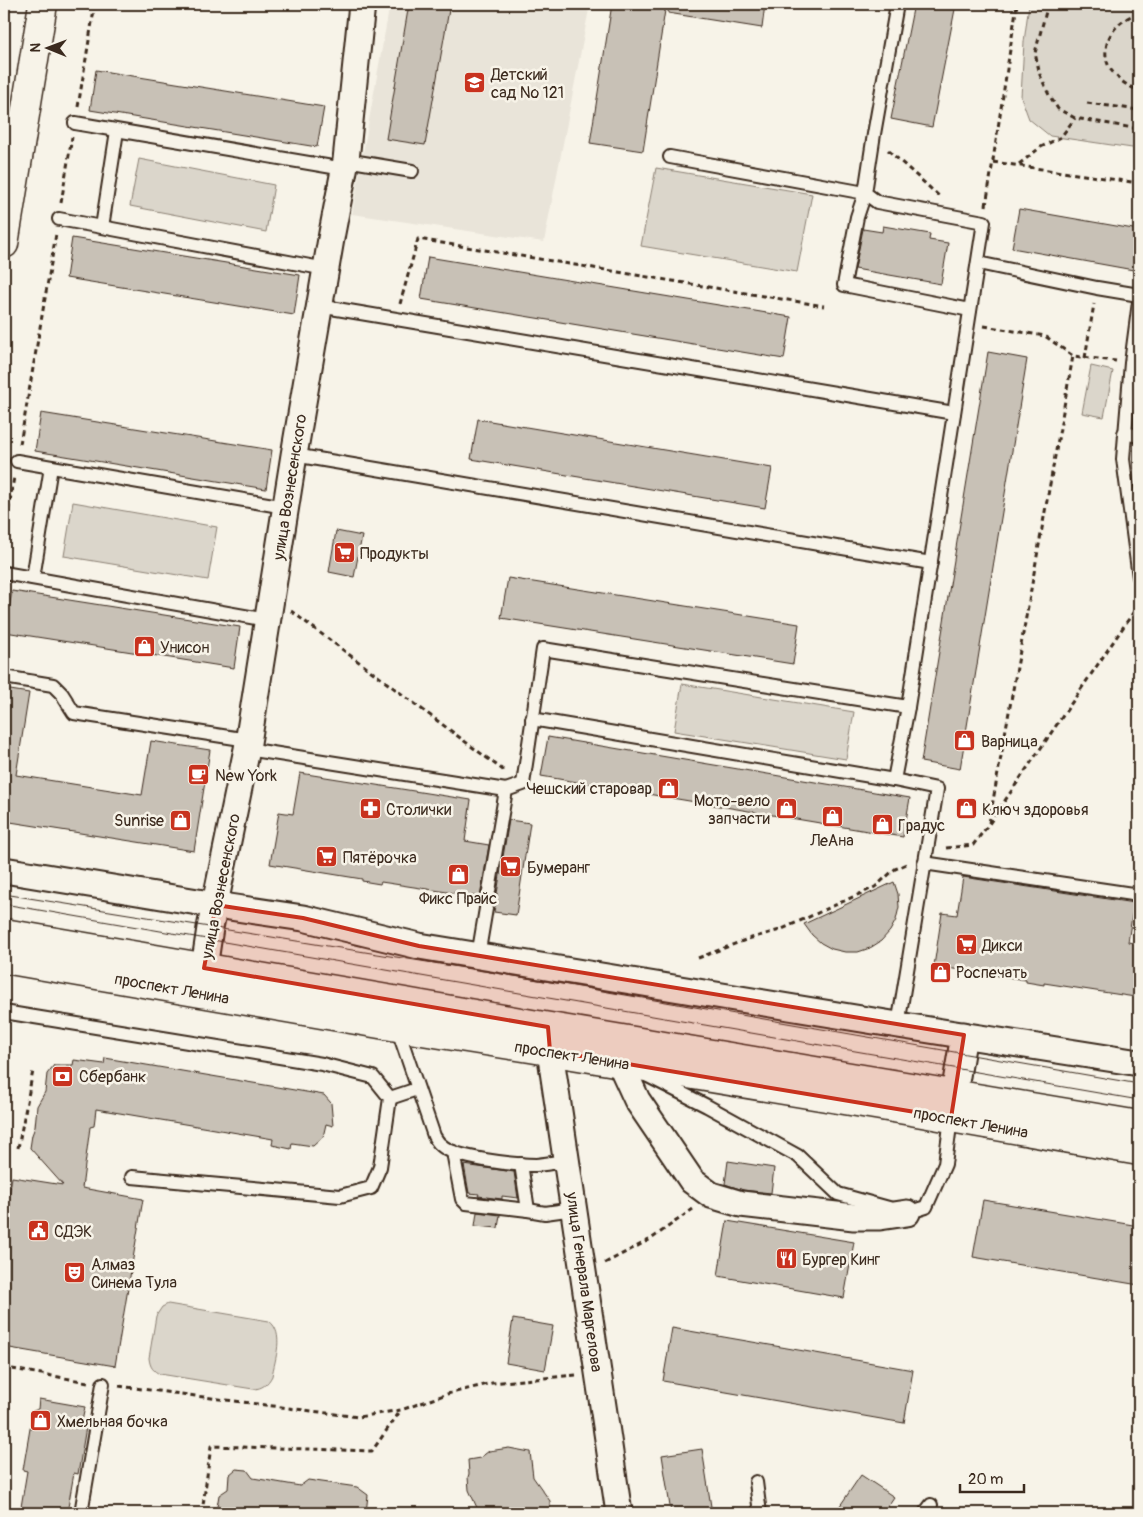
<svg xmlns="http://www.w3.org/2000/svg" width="1143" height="1517" font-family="Pangolin,sans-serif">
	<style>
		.built { fill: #e9e4d9 }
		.green { fill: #dbd6cb; stroke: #8b8074 }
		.building { fill: #c8c1b6; stroke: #3b2a1e }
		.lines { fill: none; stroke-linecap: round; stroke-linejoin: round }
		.lane-casing { stroke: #3b2a1e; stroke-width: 16 }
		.street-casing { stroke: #3b2a1e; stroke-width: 29 }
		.primary-casing { stroke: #3b2a1e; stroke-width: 31 }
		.path { stroke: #3b2a1e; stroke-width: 3; stroke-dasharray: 5 4; stroke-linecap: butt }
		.lane { stroke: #f7f3e8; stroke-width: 12 }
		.street { stroke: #f7f3e8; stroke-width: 25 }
		.primary { stroke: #f7f3e8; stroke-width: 28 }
		.tram { stroke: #3b2a1e; stroke-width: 1 }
		.marked { fill: #c8321e; fill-opacity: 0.2; stroke: #c8321e; stroke-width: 4; stroke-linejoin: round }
		.labels { text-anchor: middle; stroke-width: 5; stroke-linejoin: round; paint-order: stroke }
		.poi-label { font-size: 16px; fill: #3b2a1e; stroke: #f7f3e8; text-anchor: start }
		.street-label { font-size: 16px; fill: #3b2a1e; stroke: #f7f3e8 }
	</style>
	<rect width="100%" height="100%" fill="#f7f3e8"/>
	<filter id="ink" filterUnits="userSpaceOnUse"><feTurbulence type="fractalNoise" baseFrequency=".02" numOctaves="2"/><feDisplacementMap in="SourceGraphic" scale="10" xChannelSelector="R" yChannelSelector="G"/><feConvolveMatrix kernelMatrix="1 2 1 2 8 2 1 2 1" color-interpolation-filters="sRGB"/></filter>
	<g filter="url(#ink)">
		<!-- built -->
		<path class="built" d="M390,4h200l-46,238 -192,-28z"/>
		<!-- green -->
		<g class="green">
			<path d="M1029,4h110v145l-89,-13 -21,-17 -8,-22 3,-55z"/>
			<path d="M139,159l135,26 -8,47 -136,-26z"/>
			<path d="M656,168l156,26 -15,78 -156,-26z"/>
			<path d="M1091,366l22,5 -9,46 -22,-4z"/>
			<path d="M73,502l144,25 -9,53 -144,-24z"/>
			<path d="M682,684l172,28 -8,47 -172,-28z"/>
			<path d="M168,1304l101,17c16,12 6,38 3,55 -4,8 -10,13 -19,13l-93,-15c-7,-3 -10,-7 -11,-16l7,-42 6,-9z"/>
		</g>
		<!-- building -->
		<g class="building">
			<path d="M409,4h41l-25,141 -39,-6z"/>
			<path d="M612,4h54l-23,147 -53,-8z"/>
			<path d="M669,4h96l-3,24 -94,-15z"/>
			<path d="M914,4h42l-24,123 -41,-8z"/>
			<path d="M96,70l228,37 -7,40 -227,-37z"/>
			<path d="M1019,209l120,21v41l-127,-23z"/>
			<path d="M883,226l47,8 -1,6 19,3 -7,41 -86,-15 8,-40 19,3z"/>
			<path d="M72,238l228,37 -6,40 -228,-37z"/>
			<path d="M428,257l363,60 -7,42 -363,-60z"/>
			<path d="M988,352l39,7 -67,410 -39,-7z"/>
			<path d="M41,413l231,37 -6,39 -231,-38z"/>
			<path d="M478,419l294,49 -7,40 -294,-49z"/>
			<path d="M336,531l26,5 -8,41 -25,-5z"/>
			<path d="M508,578l291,46 -6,40 -292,-46z"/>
			<path d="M12,591l228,36 -6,41 -229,-36z"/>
			<path d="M4,689l25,4 -13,82 126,20 9,-54 59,9 -16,101 -190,-30z"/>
			<path d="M548,737l362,61 -7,39 -362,-61z"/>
			<path d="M300,773l171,27 -6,41 24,4 -9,52 -99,-15 -1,2 -18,-3v-2l-92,-15 9,-52 14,2z"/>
			<path d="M509,820l21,3 -14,92 -22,-3z"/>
			<path d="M963,877l171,26 -6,39 11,2v24l-4,29 -91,-14v2l-18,-3v-2l-92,-14 8,-53 15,2z"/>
			<path d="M894,882l4,12 1,13 -3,13 -6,11 -9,10 -11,7 -12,4h-13l-13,-3 -11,-6 -9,-8 -8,-11z"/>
			<path d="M105,1058l219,37 7,8 2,23 -7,-2 -3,13 -10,9 -21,-3 -1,6 -19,-4 1,-6 -177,-30 -2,17 -4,1 -8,61 61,11 -28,167 -111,-19v-123l8,-47 51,8 -33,-37 2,-13 3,-8 2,-21 8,-14 2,-18 7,-9h19l1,-5 30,4z"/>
			<path d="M728,1161l46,7 -3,25 -28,-3 -18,-6z"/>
			<path d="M464,1165l50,7 4,26 -16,-2v3l-24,-3 1,-2 -10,-1z"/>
			<path d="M983,1200l156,26v59l-166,-28z"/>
			<path d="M477,1212l23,3 -2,13 -23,-2z"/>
			<path d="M727,1221l127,21 -10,56 -126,-22z"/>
			<path d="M513,1319l40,7 -8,44 -39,-7z"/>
			<path d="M672,1328l241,42 -9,53 -241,-42z"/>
			<path d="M39,1399l46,8 -4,19 5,1 -8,47 -4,-1 -7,40h-47l7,-42 -4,-1 10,-59 5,-2z"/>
			<path d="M509,1448l21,4 3,25 17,24v12h-64l-1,-5 -7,2 -9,-20 -1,-13 1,-3 -1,-14 12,-2 9,-7z"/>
			<path d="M702,1449l10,64h-41l-9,-58z"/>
			<path d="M236,1469l11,1 6,8 47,8 8,-6 49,7 11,8 -2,18h-150l3,-18 9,-6 1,-14z"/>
			<path d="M861,1475l33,22 -11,16h-48z"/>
		</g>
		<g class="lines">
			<defs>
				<g id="lane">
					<path d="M75,123l269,46"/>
					<path d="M670,157l195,36 -8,24 -13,68 126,25"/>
					<path d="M346,160l66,11"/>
					<path d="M59,219l267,50"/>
					<path d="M102,227l15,-96"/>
					<path d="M978,263l119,25 42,7"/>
					<path d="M1139,302l-8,61 -8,96 16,118"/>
					<path d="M319,306l635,107"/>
					<path d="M1124,433l15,3"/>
					<path d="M294,455l637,108"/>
					<path d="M17,461l268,46"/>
					<path d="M4,573l263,47"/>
					<path d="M33,578l18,-111"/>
					<path d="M4,677l49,8 9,9 12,19 174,27"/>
					<path d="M532,719l362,61 43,9 -39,236"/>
					<path d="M247,749l259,41"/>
					<path d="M894,780l14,-73 76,-485 -107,-20 -12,-9 9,-59 23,-130"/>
					<path d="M924,863l215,32"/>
					<path d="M478,956l28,-166 17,-6 20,-135 365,58"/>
					<path d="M4,1012l318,52 51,13 17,21 -10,69 -9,21 -31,8 -208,-19"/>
					<path d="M397,1027l37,109c2,3 4,7 7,9 14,14 75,20 95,20 10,-1 21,-3 31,-4"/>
					<path d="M648,1076l59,30 91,50 40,38 69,19 19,-6 19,-43 6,-46"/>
					<path d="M390,1098l27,-9"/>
					<path d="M453,1152l9,47 4,4 62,7"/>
					<path d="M521,1164l7,46 17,3 29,-4"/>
					<path d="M756,1482l4,31"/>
					<path d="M81,1513l22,-129"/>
					<path d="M925,1513l6,-8"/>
				</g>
				<g id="street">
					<path d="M4,870l212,35 87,13 116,28 479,79 241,38"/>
					<path d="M204,968l6,-40 37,-179 47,-294 38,-222 14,-73 16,-156"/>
					<path d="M550,1051l69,462"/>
					<path d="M620,1063l17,37 55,81 19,14 30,9 113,13h26l27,-4"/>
					<path d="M954,1094l10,-59"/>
				</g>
				<g id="primary">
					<path d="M4,244l39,-240"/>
					<path d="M4,933l528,91 607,101"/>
					<path d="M4,959l393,68 133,21 375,62 234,41"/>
				</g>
			</defs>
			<!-- lane casing -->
			<use href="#lane" class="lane-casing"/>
			<!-- street casing -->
			<use href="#street" class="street-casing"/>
			<!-- primary casing -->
			<use href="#primary" class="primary-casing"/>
			<!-- path -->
			<g class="path">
				<path d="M1048,4l-13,49 5,22 9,20 9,14 17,9 64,11"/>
				<path d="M1139,13c-22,6 -41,30 -30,54 2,4 7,8 10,12 6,5 12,9 20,11"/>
				<path d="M1087,103l52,7"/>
				<path d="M78,107l17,-103"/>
				<path d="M888,150l51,46"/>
				<path d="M993,162l146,21"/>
				<path d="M1019,164l22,-17 20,-10 14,-19"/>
				<path d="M61,203l11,-66"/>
				<path d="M986,206l31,-202"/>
				<path d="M400,304l18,-65 406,67"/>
				<path d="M984,326l61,10 28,20 43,5"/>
				<path d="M1085,358l9,-54"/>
				<path d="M20,444l36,-210"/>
				<path d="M4,537l10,-60"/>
				<path d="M291,611l212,159 1,4"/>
				<path d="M989,823l84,-467"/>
				<path d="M946,848l27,-3 16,-21 150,-220"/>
				<path d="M698,958l50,-19 32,-9 95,-43 20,-18 14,-6"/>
				<path d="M18,1148l15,-77"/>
				<path d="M605,1263l46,-24 42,-30"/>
				<path d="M12,1369l76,13"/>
				<path d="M119,1386l239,31 43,-7 46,-16 45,-11 84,-8"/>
				<path d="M202,1513l9,-67 161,5 29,-41"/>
			</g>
			<!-- lane -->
			<use href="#lane" class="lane"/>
			<!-- street -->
			<use href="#street" class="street"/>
			<!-- primary -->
			<use href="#primary" class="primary"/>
			<!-- tram -->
			<g class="tram">
				<path d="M4,894l535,86 600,104"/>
				<path d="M4,904l1135,196"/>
			</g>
		</g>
	</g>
	<!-- marked area -->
	<path class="marked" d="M216,905l87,13 116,28 545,89 -13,83 -401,-67 -2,-24 -344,-59z"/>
	<!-- icons -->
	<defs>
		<symbol id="school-square" viewBox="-11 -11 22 22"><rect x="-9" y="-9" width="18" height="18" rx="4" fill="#c8321e" stroke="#f7f3e8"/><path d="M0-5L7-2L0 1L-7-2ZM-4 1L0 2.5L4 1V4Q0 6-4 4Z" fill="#fff"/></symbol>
		<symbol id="supermarket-square" viewBox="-11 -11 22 22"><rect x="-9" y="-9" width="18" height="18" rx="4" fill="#c8321e" stroke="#f7f3e8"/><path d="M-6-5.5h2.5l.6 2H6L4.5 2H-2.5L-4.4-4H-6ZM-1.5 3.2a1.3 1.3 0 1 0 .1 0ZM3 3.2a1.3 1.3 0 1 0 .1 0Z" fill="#fff"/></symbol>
		<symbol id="shop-square" viewBox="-11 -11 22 22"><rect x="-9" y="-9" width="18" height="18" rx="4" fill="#c8321e" stroke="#f7f3e8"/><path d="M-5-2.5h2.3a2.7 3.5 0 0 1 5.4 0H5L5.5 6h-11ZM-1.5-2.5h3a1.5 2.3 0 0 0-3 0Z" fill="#fff"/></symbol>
		<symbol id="cafe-square" viewBox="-11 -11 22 22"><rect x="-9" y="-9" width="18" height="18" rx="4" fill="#c8321e" stroke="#f7f3e8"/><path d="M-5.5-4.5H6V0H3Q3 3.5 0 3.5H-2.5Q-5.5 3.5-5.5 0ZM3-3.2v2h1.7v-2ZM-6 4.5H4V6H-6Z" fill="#fff"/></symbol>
		<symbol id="pharmacy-square" viewBox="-11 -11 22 22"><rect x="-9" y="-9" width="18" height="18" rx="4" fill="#c8321e" stroke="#f7f3e8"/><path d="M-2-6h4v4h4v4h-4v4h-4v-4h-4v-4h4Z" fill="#fff"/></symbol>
		<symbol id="bank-square" viewBox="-11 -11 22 22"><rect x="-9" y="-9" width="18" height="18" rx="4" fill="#c8321e" stroke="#f7f3e8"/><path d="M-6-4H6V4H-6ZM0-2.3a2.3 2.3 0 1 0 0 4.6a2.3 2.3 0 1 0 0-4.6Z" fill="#fff"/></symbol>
		<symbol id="civic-square" viewBox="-11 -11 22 22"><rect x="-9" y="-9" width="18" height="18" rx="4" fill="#c8321e" stroke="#f7f3e8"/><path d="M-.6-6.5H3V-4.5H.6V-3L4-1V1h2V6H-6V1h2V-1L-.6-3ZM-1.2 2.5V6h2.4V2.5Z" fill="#fff"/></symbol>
		<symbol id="restaurant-square" viewBox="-11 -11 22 22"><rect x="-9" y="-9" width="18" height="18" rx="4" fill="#c8321e" stroke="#f7f3e8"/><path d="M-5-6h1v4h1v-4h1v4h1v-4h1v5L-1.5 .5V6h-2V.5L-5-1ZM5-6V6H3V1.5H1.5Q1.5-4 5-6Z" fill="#fff"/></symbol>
		<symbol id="theatre-square" viewBox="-11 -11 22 22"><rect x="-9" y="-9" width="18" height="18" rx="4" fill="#c8321e" stroke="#f7f3e8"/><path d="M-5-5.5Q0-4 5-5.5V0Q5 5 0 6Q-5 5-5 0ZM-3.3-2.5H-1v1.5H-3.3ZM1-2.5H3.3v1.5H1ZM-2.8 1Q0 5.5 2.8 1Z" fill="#fff"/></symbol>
	</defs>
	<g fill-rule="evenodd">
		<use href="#school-square" x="462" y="70" width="25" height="25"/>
		<use href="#supermarket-square" x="332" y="540" width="25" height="25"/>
		<use href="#shop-square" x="132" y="634" width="25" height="25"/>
		<use href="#shop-square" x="952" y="728" width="25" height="25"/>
		<use href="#cafe-square" x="186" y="762" width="25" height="25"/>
		<use href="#shop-square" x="656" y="776" width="25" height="25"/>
		<use href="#pharmacy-square" x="358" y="796" width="25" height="25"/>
		<use href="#shop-square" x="774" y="796" width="25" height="25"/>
		<use href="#shop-square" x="954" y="796" width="25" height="25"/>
		<use href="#shop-square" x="820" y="804" width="25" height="25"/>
		<use href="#shop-square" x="168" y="808" width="25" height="25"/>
		<use href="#shop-square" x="870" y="812" width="25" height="25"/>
		<use href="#supermarket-square" x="314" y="844" width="25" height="25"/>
		<use href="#supermarket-square" x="498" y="854" width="25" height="25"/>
		<use href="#shop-square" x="446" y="862" width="25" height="25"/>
		<use href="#supermarket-square" x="954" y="932" width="25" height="25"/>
		<use href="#shop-square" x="928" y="960" width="25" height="25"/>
		<use href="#bank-square" x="50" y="1064" width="25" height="25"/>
		<use href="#civic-square" x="26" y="1218" width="25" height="25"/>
		<use href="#restaurant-square" x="774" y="1246" width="25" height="25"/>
		<use href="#theatre-square" x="62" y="1260" width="25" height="25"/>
		<use href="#shop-square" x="28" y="1408" width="25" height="25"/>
	</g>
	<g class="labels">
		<!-- poi labels -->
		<g class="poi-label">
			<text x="491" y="80">Детский<tspan x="491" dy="18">сад № 121</tspan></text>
			<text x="360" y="559">Продукты</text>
			<text x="160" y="653">Унисон</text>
			<text x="981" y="747">Варница</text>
			<text x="215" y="781">New York</text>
			<text x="652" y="794" text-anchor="end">Чешский старовар</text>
			<text x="770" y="806" text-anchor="end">Мото-вело<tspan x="770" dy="18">запчасти</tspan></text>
			<text x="386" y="815">Столички</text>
			<text x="982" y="815">Ключ здоровья</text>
			<text x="164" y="826" text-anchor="end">Sunrise</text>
			<text x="898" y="831">Градус</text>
			<text x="832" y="846" text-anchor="middle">ЛеАна</text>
			<text x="343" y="863">Пятёрочка</text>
			<text x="527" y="873">Бумеранг</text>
			<text x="458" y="904" text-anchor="middle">Фикс Прайс</text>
			<text x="982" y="951">Дикси</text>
			<text x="956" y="978">Роспечать</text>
			<text x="79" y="1082">Сбербанк</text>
			<text x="54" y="1237">СДЭК</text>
			<text x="802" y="1265">Бургер Кинг</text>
			<text x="91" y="1270">Алмаз<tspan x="91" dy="18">Синема Тула</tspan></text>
			<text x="57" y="1427">Хмельная бочка</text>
		</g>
		<!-- street labels -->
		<g class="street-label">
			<text transform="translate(289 487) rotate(-81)" y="6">улица Вознесенского</text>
			<text transform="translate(220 886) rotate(-79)" y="6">улица Вознесенского</text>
			<text transform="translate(172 988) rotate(10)" y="6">проспект Ленина</text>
			<text transform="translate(572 1055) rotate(9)" y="6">проспект Ленина</text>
			<text transform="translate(971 1122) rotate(10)" y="6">проспект Ленина</text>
			<text transform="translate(585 1282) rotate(82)" y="6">улица Генерала Маргелова</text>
		</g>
	</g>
	<!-- margin -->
	<rect width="1143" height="1517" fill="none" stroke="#f7f3e8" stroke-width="20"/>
	<rect x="10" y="10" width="1123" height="1497" fill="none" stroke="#3b2a1e" stroke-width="2" filter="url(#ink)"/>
	<!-- north arrow -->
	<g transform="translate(48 48) rotate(271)" stroke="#f7f3e8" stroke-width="4" paint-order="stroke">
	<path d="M0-4L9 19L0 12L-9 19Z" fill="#3b2a1e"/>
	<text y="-8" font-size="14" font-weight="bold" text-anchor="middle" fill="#3b2a1e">N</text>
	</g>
	<!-- scale -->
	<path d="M960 1484v8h64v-8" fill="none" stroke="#3b2a1e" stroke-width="2.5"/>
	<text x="968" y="1484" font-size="15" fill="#3b2a1e" stroke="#f7f3e8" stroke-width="4" paint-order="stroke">20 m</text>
</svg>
